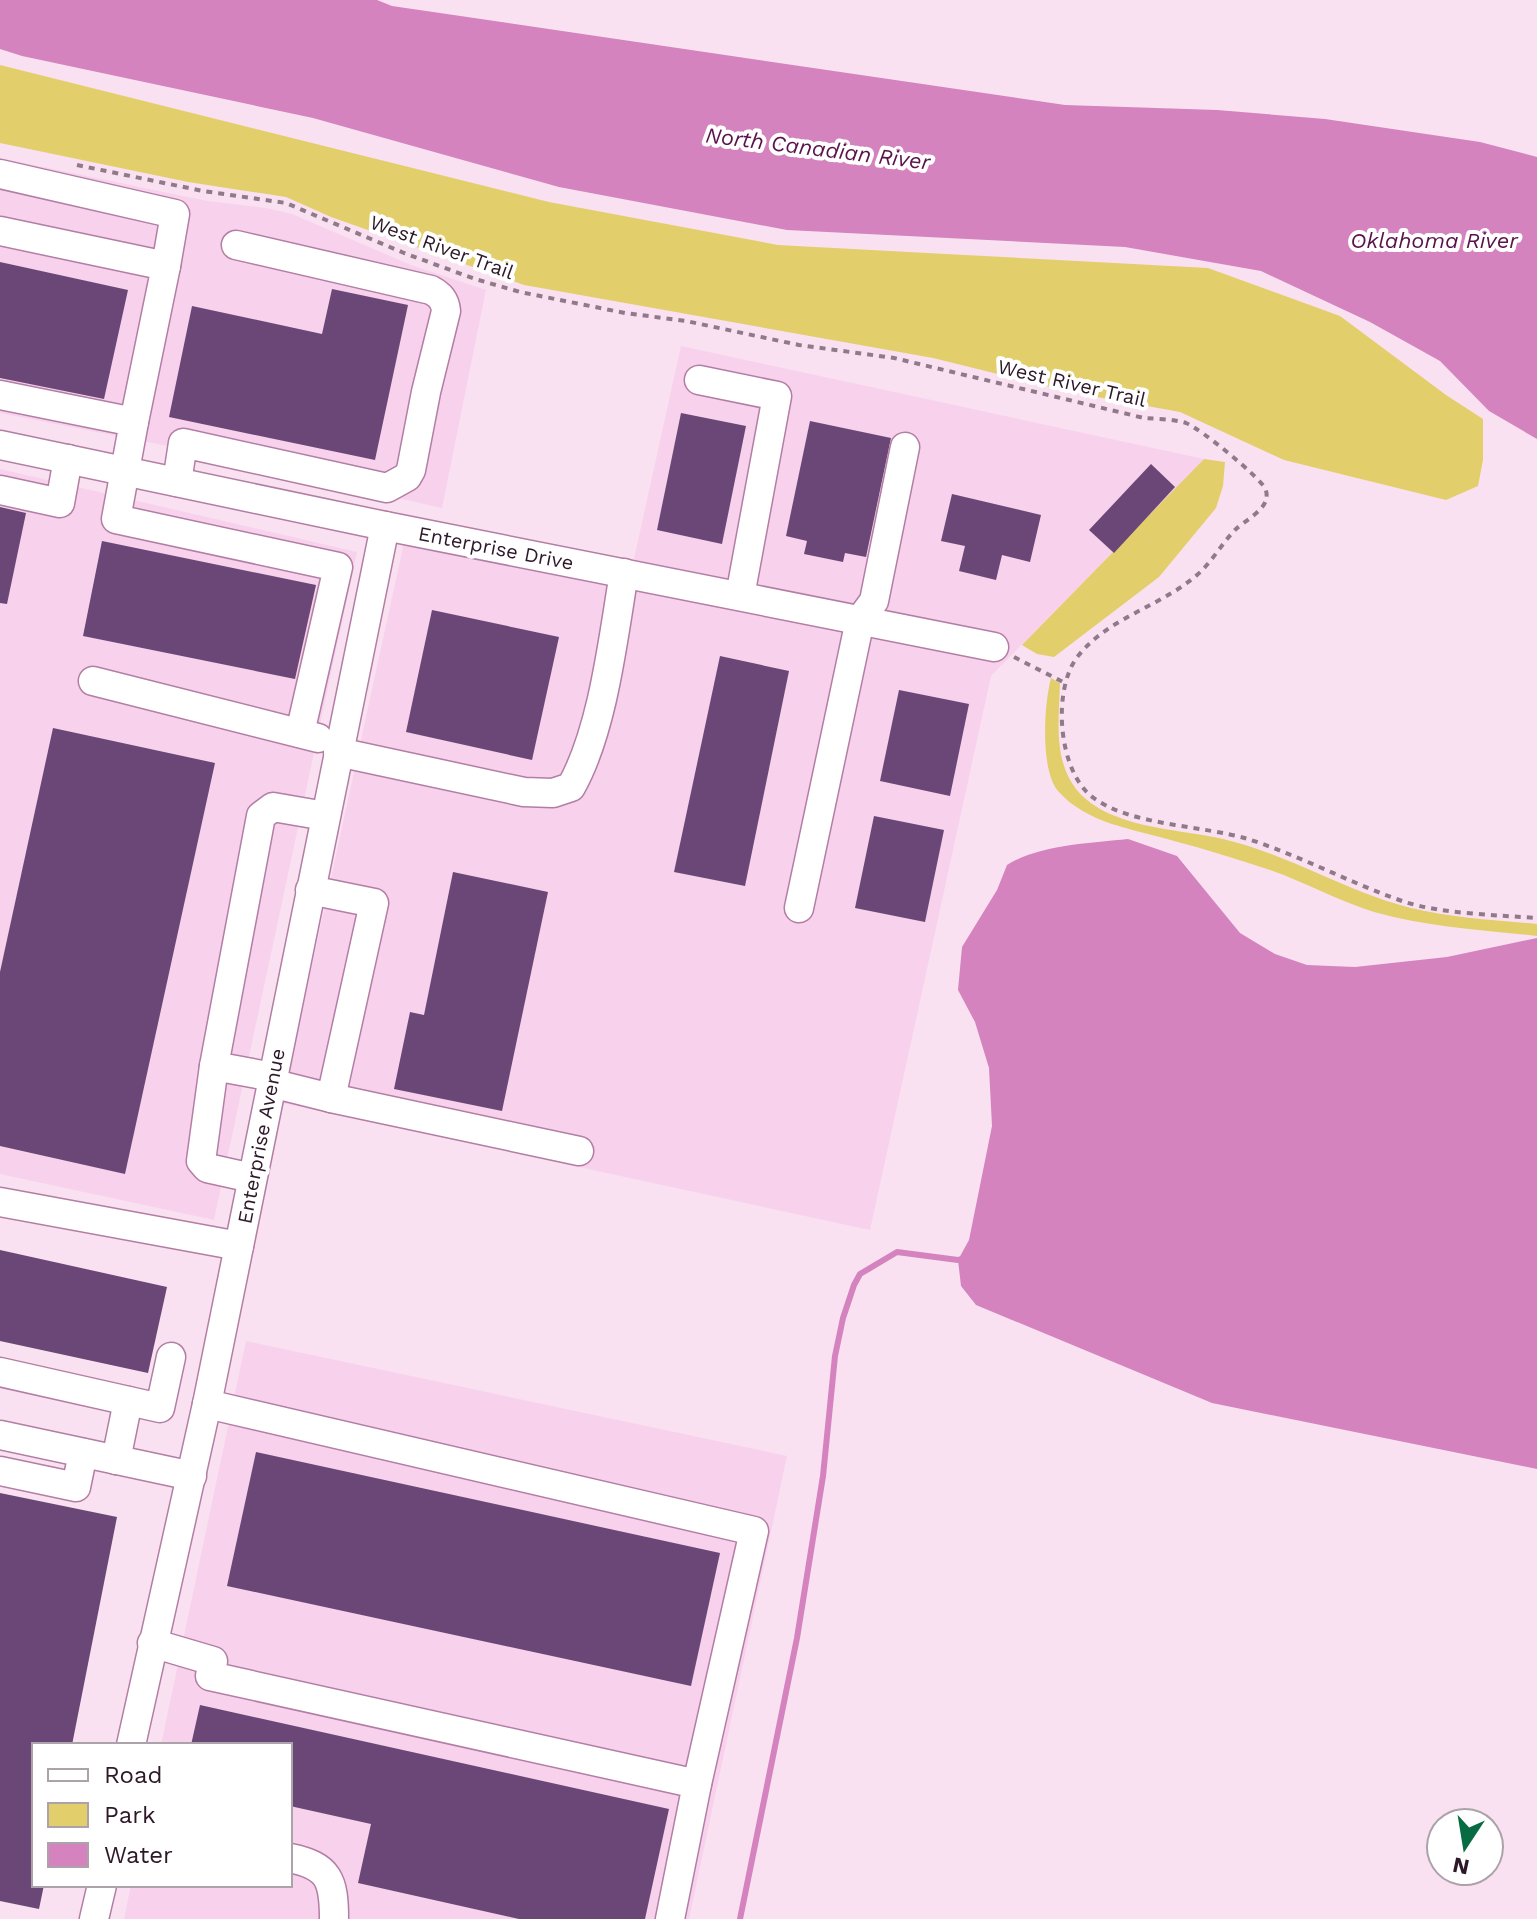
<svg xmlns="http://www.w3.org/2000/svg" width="1537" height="1919" font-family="'Work Sans',sans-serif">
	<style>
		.built { fill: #f8d1ec }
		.green { fill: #e3ce6c }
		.water { fill: #d483be }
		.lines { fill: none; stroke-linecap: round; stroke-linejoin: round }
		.stream { stroke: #d483be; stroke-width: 6 }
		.building { fill: #6a4776 }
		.minor-casing { stroke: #b37ea4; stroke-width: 31 }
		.path { stroke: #907a8a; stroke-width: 4; stroke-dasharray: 6 6; stroke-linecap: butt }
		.minor { stroke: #fff; stroke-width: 28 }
		.labels { text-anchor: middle; stroke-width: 8; stroke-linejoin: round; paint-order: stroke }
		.street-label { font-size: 20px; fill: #2d1828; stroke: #fff }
		.water-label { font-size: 22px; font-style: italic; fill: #5a124c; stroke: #fff }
	</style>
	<rect width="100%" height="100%" fill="#f9e1f1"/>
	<!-- built -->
	<g class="built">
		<path d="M0,158l207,43 59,7 26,6 119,51 75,25 -44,218 -284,-64 -158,-31z"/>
		<path d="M681,346l523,113 -213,217 -121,554 -588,-127 123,-565 223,48z"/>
		<path d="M0,469l357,83 -143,668 -214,-46z"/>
		<path d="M246,1341l541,115 -98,463h-565l7,-34h159v-140h-129z"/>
	</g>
	<!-- green -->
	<g class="green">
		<path d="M0,65l549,137 229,43 430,23 132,48 106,79 37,24v41l-5,26 -32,14 -162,-40 -104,-48 -105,-19 -142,-35 -409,-73 -193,-68 -45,-20 -98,-15 -188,-39z"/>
		<path d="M1204,459l21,3 -2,24 -7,22 -57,69 -105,80 -17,-3 -15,-9z"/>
		<path d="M1051,678l9,5c-1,36 -7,76 16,106 33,40 100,39 147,50 65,15 123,53 188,69 41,10 84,12 126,16v12c-54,-6 -110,-9 -163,-24 -36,-11 -71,-31 -107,-43 -31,-10 -62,-20 -93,-28 -40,-12 -87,-17 -116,-50 -18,-21 -14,-87 -7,-113z"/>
	</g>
	<!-- water -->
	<g class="water">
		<path d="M0,0h377l15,6 673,99 152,5 108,9 155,23 57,15v282l-48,-28 -49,-50 -70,-39 -109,-51 -136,-24 -338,-17 -228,-43 -246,-69 -291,-62 -22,-7z"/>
		<path d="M1128,839l49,17 63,77 35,21 32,11 48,2 92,-10 90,-19v531l-325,-66 -236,-98 -15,-19 -3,-26 11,-20 23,-114 -3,-58 -14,-46 -17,-32 4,-43 35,-57 10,-25c32,-20 83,-22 121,-26z"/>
	</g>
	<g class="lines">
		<!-- stream -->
		<path class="stream" d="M740,1919l57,-281 26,-162 12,-120 8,-38 11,-33 6,-11 37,-22 61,8 6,-2"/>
	</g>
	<!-- building -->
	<g class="building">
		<path d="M0,262l128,28 -24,109 -104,-21z"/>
		<path d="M332,289l76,16 -33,155 -206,-43 23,-111 130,28z"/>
		<path d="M681,413l65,13 -24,118 -65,-14z"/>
		<path d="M810,421l81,17 -25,119 -21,-4 -2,9 -39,-8 3,-13 -21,-5z"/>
		<path d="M1151,464l24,23 -61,66 -25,-23z"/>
		<path d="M952,494l89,21 -11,47 -28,-7 -6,25 -37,-9 6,-25 -24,-5z"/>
		<path d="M0,507l26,6 -19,91 -7,-1z"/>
		<path d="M102,541l214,44 -21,94 -212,-43z"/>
		<path d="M432,610l127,27 -27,123 -126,-28z"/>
		<path d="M720,656l69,15 -44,215 -71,-14z"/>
		<path d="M899,690l70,14 -19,92 -70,-15z"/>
		<path d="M53,728l162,35 -90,411 -125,-28v-174z"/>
		<path d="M874,816l70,14 -19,92 -70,-14z"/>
		<path d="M453,872l95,20 -46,219 -108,-22 16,-77 14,3z"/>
		<path d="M0,1250l167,37 -19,86 -148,-32z"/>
		<path d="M256,1452l464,101 -29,133 -464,-100z"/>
		<path d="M0,1493l117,24 -45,228h-38v140h10l-5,24 -39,-8z"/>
		<path d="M200,1705l469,104 -24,110h-126l-161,-36 13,-59 -81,-18v-61h-99z"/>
	</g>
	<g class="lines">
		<defs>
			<g id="minor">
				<path d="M0,174l175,40 -9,52"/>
				<path d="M0,231l166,35 -32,156"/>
				<path d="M699,380l78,16 -37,200"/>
				<path d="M0,395l134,27 -18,97 222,48 -38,166"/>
				<path d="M0,445l385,81 609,121"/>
				<path d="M177,482l6,-39 204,45 20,-11 4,-7 15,-78 20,-81c-1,-11 -6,-16 -15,-21l-195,-45"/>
				<path d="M0,490l60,13 8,-44"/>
				<path d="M93,681l225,57"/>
				<path d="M338,752l186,40 29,1 18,-6c32,-57 42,-148 53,-214"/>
				<path d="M799,908l61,-288 14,-19 31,-154"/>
				<path d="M214,1066l-13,95 6,7 45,10"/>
				<path d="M273,1077l-59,-11 47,-250 12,-9 52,9"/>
				<path d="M271,1083l60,15 43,-195 -64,-13"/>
				<path d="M331,1098l248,53"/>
				<path d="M0,1202l239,44"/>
				<path d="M0,1372l160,36 11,-51"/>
				<path d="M207,1404l547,127 -57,253"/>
				<path d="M0,1435l192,41"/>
				<path d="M116,1460l12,-59"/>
				<path d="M0,1471l76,16 7,-34"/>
				<path d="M152,1643l61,18 -3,15 487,108 -27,135"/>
				<path d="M131,1745l76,-341 178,-878"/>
				<path d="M290,1858c39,8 44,22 44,61"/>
				<path d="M94,1919l8,-34"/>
			</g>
		</defs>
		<!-- minor casing -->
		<use href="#minor" class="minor-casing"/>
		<!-- path -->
		<g class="path">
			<path d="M77,165l126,26 83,12 118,50 71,26 45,13 105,21 61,8 113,24 95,13 250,60c13,1 29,1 42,5 15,6 71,52 79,65 2,4 2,9 1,12 -3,11 -21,21 -30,29 -14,14 -24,33 -39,46 -37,32 -88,42 -119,81 -26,33 -20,113 13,140 38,30 111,29 157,43 53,17 104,45 157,63 38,12 92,13 132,16"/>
			<path d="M1014,657l49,25"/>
		</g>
		<!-- minor -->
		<use href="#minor" class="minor"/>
	</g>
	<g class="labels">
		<!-- street labels -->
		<g class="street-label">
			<text transform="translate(442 247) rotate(20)" y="7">West River Trail</text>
			<text transform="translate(1072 383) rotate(13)" y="7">West River Trail</text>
			<text transform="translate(496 548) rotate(11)" y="7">Enterprise Drive</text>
			<text transform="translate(261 1136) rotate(-79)" y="7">Enterprise Avenue</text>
		</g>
		<!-- water labels -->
		<g class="water-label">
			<text transform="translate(818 148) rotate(7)" y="8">North Canadian River</text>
			<text x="1434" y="248">Oklahoma River</text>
		</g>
	</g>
	<!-- legend -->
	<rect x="32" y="1743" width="260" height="144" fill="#ffffff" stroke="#aba3a9" stroke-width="2"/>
	<rect x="48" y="1769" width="40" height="12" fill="#ffffff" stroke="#aba3a9" stroke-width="2"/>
	<text x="104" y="1783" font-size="24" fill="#2d1828">Road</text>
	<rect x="48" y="1803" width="40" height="24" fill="#e3ce6c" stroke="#aba3a9" stroke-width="2"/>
	<text x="104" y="1823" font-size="24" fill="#2d1828">Park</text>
	<rect x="48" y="1843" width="40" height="24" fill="#d483be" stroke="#aba3a9" stroke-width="2"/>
	<text x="104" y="1863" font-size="24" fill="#2d1828">Water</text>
	<!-- north arrow -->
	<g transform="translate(1465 1847) rotate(192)"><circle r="38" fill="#ffffff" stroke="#aba3a9" stroke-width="2"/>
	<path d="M0-6L14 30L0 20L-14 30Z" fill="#086c42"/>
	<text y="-12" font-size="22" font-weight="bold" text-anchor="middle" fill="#2d1828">N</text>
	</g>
</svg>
